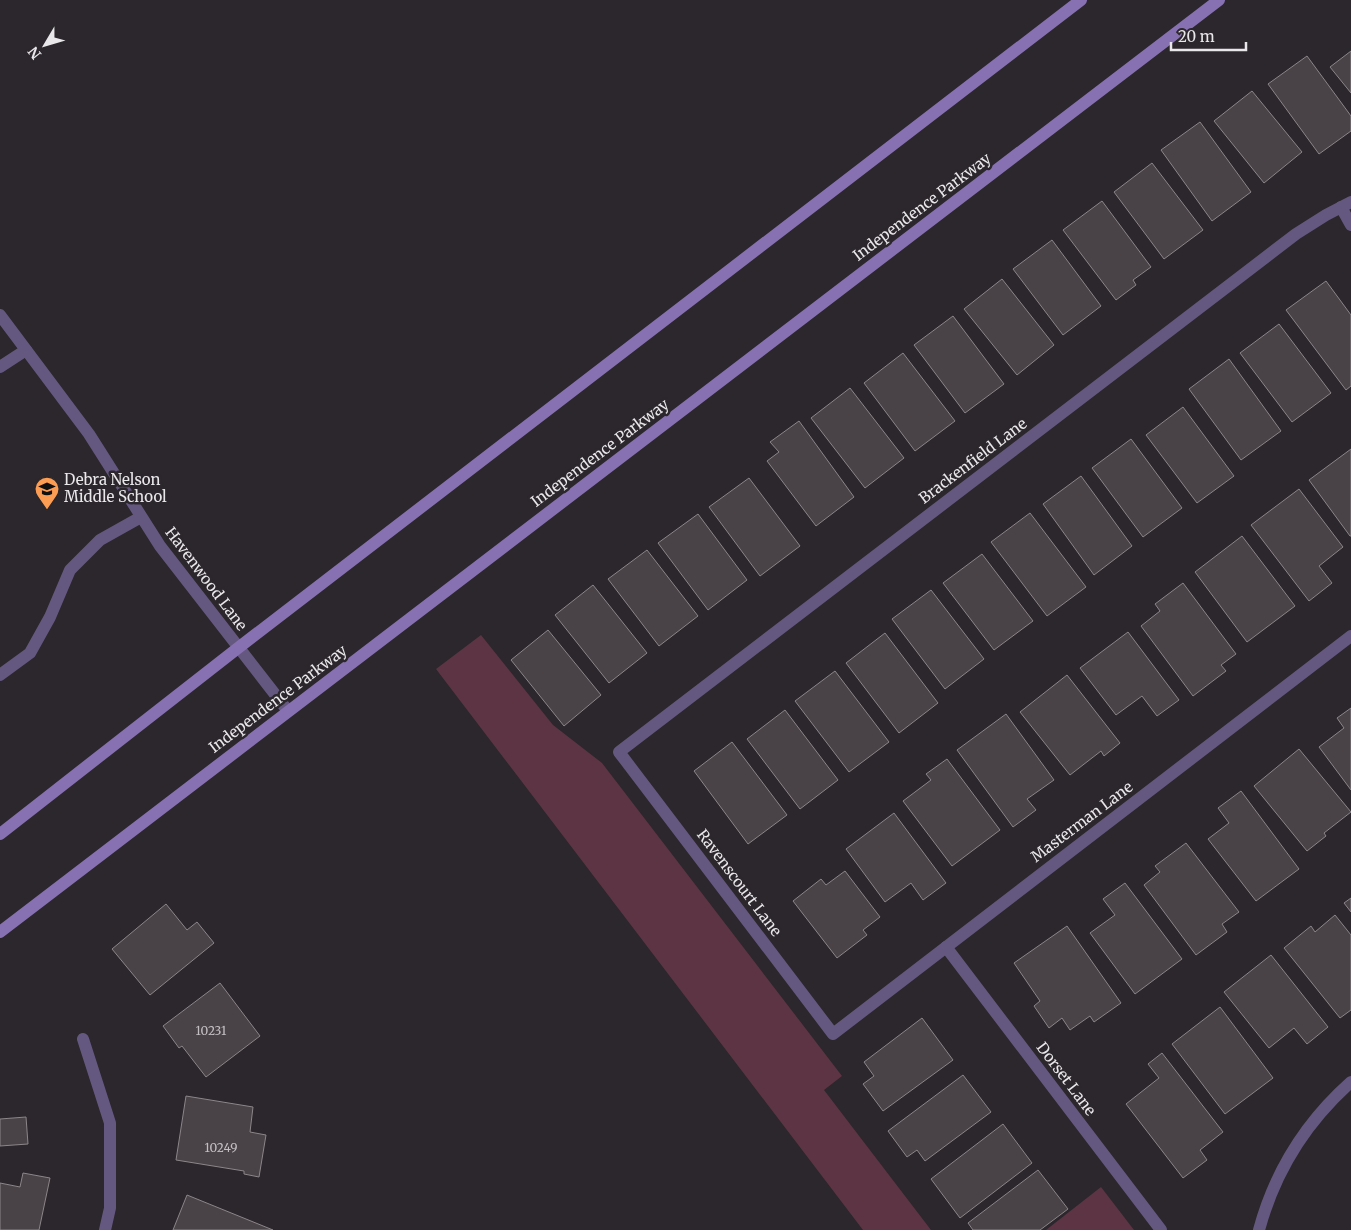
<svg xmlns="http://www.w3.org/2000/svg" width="1351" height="1230" font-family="Merriweather,serif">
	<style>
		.green { fill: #5d3443 }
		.building { fill: #494347; stroke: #8c8589 }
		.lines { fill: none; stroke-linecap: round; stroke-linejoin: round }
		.service { stroke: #655880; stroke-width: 12 }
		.minor { stroke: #655880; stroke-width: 12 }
		.secondary { stroke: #8871b2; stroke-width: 12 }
		.labels { text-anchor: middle; stroke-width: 5; stroke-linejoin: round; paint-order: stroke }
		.number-label { font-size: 12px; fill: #c2bec2 }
		.street-label { font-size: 15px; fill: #eae7eb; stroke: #2b272c }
		.poi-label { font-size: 15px; fill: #eae7eb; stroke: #2b272c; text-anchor: start }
	</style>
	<rect width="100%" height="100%" fill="#2b272c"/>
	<!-- green -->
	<g class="green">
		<path d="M481,635l72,90 49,38 240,313 -18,14 107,140h-68l-427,-561z"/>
		<path d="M1101,1187l33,43h-88z"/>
	</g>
	<!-- building -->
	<g class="building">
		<path d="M1351,51v42l-21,-26z"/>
		<path d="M1307,56l44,60v15l-32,23 -51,-70z"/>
		<path d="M1252,91l50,61 -38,31 -50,-62z"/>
		<path d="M1200,122l51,70 -39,29 -51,-71z"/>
		<path d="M1152,163l51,67 -39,29 -50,-67z"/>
		<path d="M1102,201l49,66 -18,13 3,5 -20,15 -53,-70z"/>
		<path d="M1052,240l49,66 -38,29 -50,-66z"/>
		<path d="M1002,279l52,66 -37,30 -53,-66z"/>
		<path d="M1326,281l25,34v71l-5,4 -60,-80z"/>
		<path d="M953,316l51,68 -39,29 -51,-68z"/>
		<path d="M1279,324l52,69 -39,29 -52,-69z"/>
		<path d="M903,353l52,68 -40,30 -51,-68z"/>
		<path d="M1229,359l52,72 -40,29 -52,-71z"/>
		<path d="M850,388l54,70 -39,30 -54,-70z"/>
		<path d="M1183,407l51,69 -37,27 -51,-68z"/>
		<path d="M799,421l55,76 -38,29 -49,-65 12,-9 -9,-10z"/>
		<path d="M1131,439l51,69 -39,29 -51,-69z"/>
		<path d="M1351,449v87h-1l-41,-56z"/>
		<path d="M1081,476l51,70 -38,29 -51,-71z"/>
		<path d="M749,478l51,68 -40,30 -51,-69z"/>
		<path d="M1299,489l44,58 -24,19 13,17 -23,18 -58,-76z"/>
		<path d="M1030,513l56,74 -39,29 -56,-74z"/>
		<path d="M698,514l49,66 -39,30 -50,-67z"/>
		<path d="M1242,536l53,70 -48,36 -52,-70z"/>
		<path d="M647,550l51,66 -39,30 -51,-67z"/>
		<path d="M982,554l51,67 -39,29 -51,-67z"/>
		<path d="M1183,583l53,71 -15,11 5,6 -33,25 -52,-70 19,-15 -5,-7z"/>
		<path d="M593,585l54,68 -38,30 -54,-68z"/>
		<path d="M931,590l53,69 -39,30 -53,-70z"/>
		<path d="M548,630l53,65 -37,31 -53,-66z"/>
		<path d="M1128,632l51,68 -22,16 -15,-20 -26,19 -36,-47z"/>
		<path d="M885,633l53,70 -39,30 -53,-70z"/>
		<path d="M835,671l54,71 -40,30 -54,-71z"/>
		<path d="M1067,675l53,68 -16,13 -3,-5 -31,24 -50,-63z"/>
		<path d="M1351,708v82l-32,-43 25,-19 -7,-10z"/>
		<path d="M785,710l53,70 -38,29 -53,-70z"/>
		<path d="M1006,714l48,66 -27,19 9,11 -23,17 -56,-77z"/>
		<path d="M732,742l55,73 -39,29 -54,-73z"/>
		<path d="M1299,749l52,63 -27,21 2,3 -19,15 -53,-65z"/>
		<path d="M947,759l53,71 -48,36 -49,-65 28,-21 -5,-6z"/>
		<path d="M1241,791l58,78 -43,32 -48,-62 21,-16 -11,-15z"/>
		<path d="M894,813l52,70 -23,17 -12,-17 -26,19 -39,-53z"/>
		<path d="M1186,843l53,69 -17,12 5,8 -31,23 -52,-70 16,-13 -5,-6z"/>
		<path d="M845,871l35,46 -17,13 4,5 -30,23 -44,-57 28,-22 5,6z"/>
		<path d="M1125,883l57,76 -47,35 -45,-61 25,-18 -12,-16z"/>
		<path d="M1351,898v14l-7,-9z"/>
		<path d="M166,904l21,26 10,-8 17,21 -64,52 -38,-46z"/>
		<path d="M1335,915l16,20v75l-11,8 -56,-70 27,-22 4,6z"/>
		<path d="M1067,926l54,77 -27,19 -4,-6 -20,14 -8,-12 -13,10 -15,-22 6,-5 -26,-38z"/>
		<path d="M1271,955l57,72 -21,17 -13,-16 -25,20 -45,-56z"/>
		<path d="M220,983l40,53 -54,41 -24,-31 -3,2 -16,-22z"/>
		<path d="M1220,1007l53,71 -48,36 -53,-70z"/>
		<path d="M922,1018l31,42 -70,51 -20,-27 11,-8 -10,-14z"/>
		<path d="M1162,1053l61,79 -23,18 7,10 -24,18 -57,-74 33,-26 -11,-14z"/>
		<path d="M963,1075l28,37 -66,49 -8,-11 -10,7 -19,-26z"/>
		<path d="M186,1096l67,11 -3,25 16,3 -7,42 -15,-3v-3l-68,-11z"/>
		<path d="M26,1117l2,27 -28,2v-27z"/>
		<path d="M1003,1124l29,39 -72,55 -29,-39z"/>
		<path d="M1038,1170l30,39 -28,21h-67l-5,-7z"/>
		<path d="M23,1173l27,5 -11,52h-39v-47l20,4z"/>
		<path d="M187,1195l86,35h-100z"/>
	</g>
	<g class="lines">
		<!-- service -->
		<g class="service">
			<path d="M0,367l26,-17"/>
			<path d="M0,675l30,-22 20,-36 20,-47 30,-30 41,-23"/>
		</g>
		<!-- minor -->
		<g class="minor">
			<path d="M1351,202l-25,13 -30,19 -677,518 214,282 518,-398"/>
			<path d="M1341,207l10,18"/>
			<path d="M0,315l89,119 71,112 128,165"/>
			<path d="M946,947l215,283"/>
			<path d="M83,1039l27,84v85l-5,22"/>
			<path d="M1259,1230c16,-59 47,-108 92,-148"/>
		</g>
		<!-- secondary -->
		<g class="secondary">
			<path d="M0,834l238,-186 843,-648"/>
			<path d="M0,932l1219,-932"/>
		</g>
	</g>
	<!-- icons -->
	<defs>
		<symbol id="school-pin" viewBox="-11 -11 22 30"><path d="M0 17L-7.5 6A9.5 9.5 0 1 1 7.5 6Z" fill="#fc9d53" stroke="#2b272c"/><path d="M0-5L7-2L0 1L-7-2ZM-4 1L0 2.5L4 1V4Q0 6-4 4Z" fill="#111"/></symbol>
	</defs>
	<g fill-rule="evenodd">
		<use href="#school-pin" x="33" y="475" width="28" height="38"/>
	</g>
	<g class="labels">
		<!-- number labels -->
		<g class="number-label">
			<text x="211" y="1035">10231</text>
			<text x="221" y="1152">10249</text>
		</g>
		<!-- street labels -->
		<g class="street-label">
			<text transform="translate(922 207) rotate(-37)" y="5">Independence Parkway</text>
			<text transform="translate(600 453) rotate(-37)" y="5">Independence Parkway</text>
			<text transform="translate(973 461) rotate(-37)" y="5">Brackenfield Lane</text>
			<text transform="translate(206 579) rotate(53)" y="5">Havenwood Lane</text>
			<text transform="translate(278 699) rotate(-37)" y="5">Independence Parkway</text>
			<text transform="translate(1082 822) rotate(-37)" y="5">Masterman Lane</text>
			<text transform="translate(739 883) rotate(53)" y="5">Ravenscourt Lane</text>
			<text transform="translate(1066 1079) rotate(53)" y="5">Dorset Lane</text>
		</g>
		<!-- poi labels -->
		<g class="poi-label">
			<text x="64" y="485">Debra Nelson<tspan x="64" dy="17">Middle School</tspan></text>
		</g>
	</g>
	<!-- north arrow -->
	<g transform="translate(45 45) rotate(232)" stroke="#2b272c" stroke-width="4" paint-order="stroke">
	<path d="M0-4L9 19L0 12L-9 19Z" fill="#eae7eb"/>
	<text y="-8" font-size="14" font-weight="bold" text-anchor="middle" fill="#eae7eb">N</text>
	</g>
	<!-- scale -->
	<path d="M1171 42v8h75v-8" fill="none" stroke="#eae7eb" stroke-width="2.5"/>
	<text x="1178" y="42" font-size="15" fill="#eae7eb" stroke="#2b272c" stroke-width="4" paint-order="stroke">20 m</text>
</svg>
